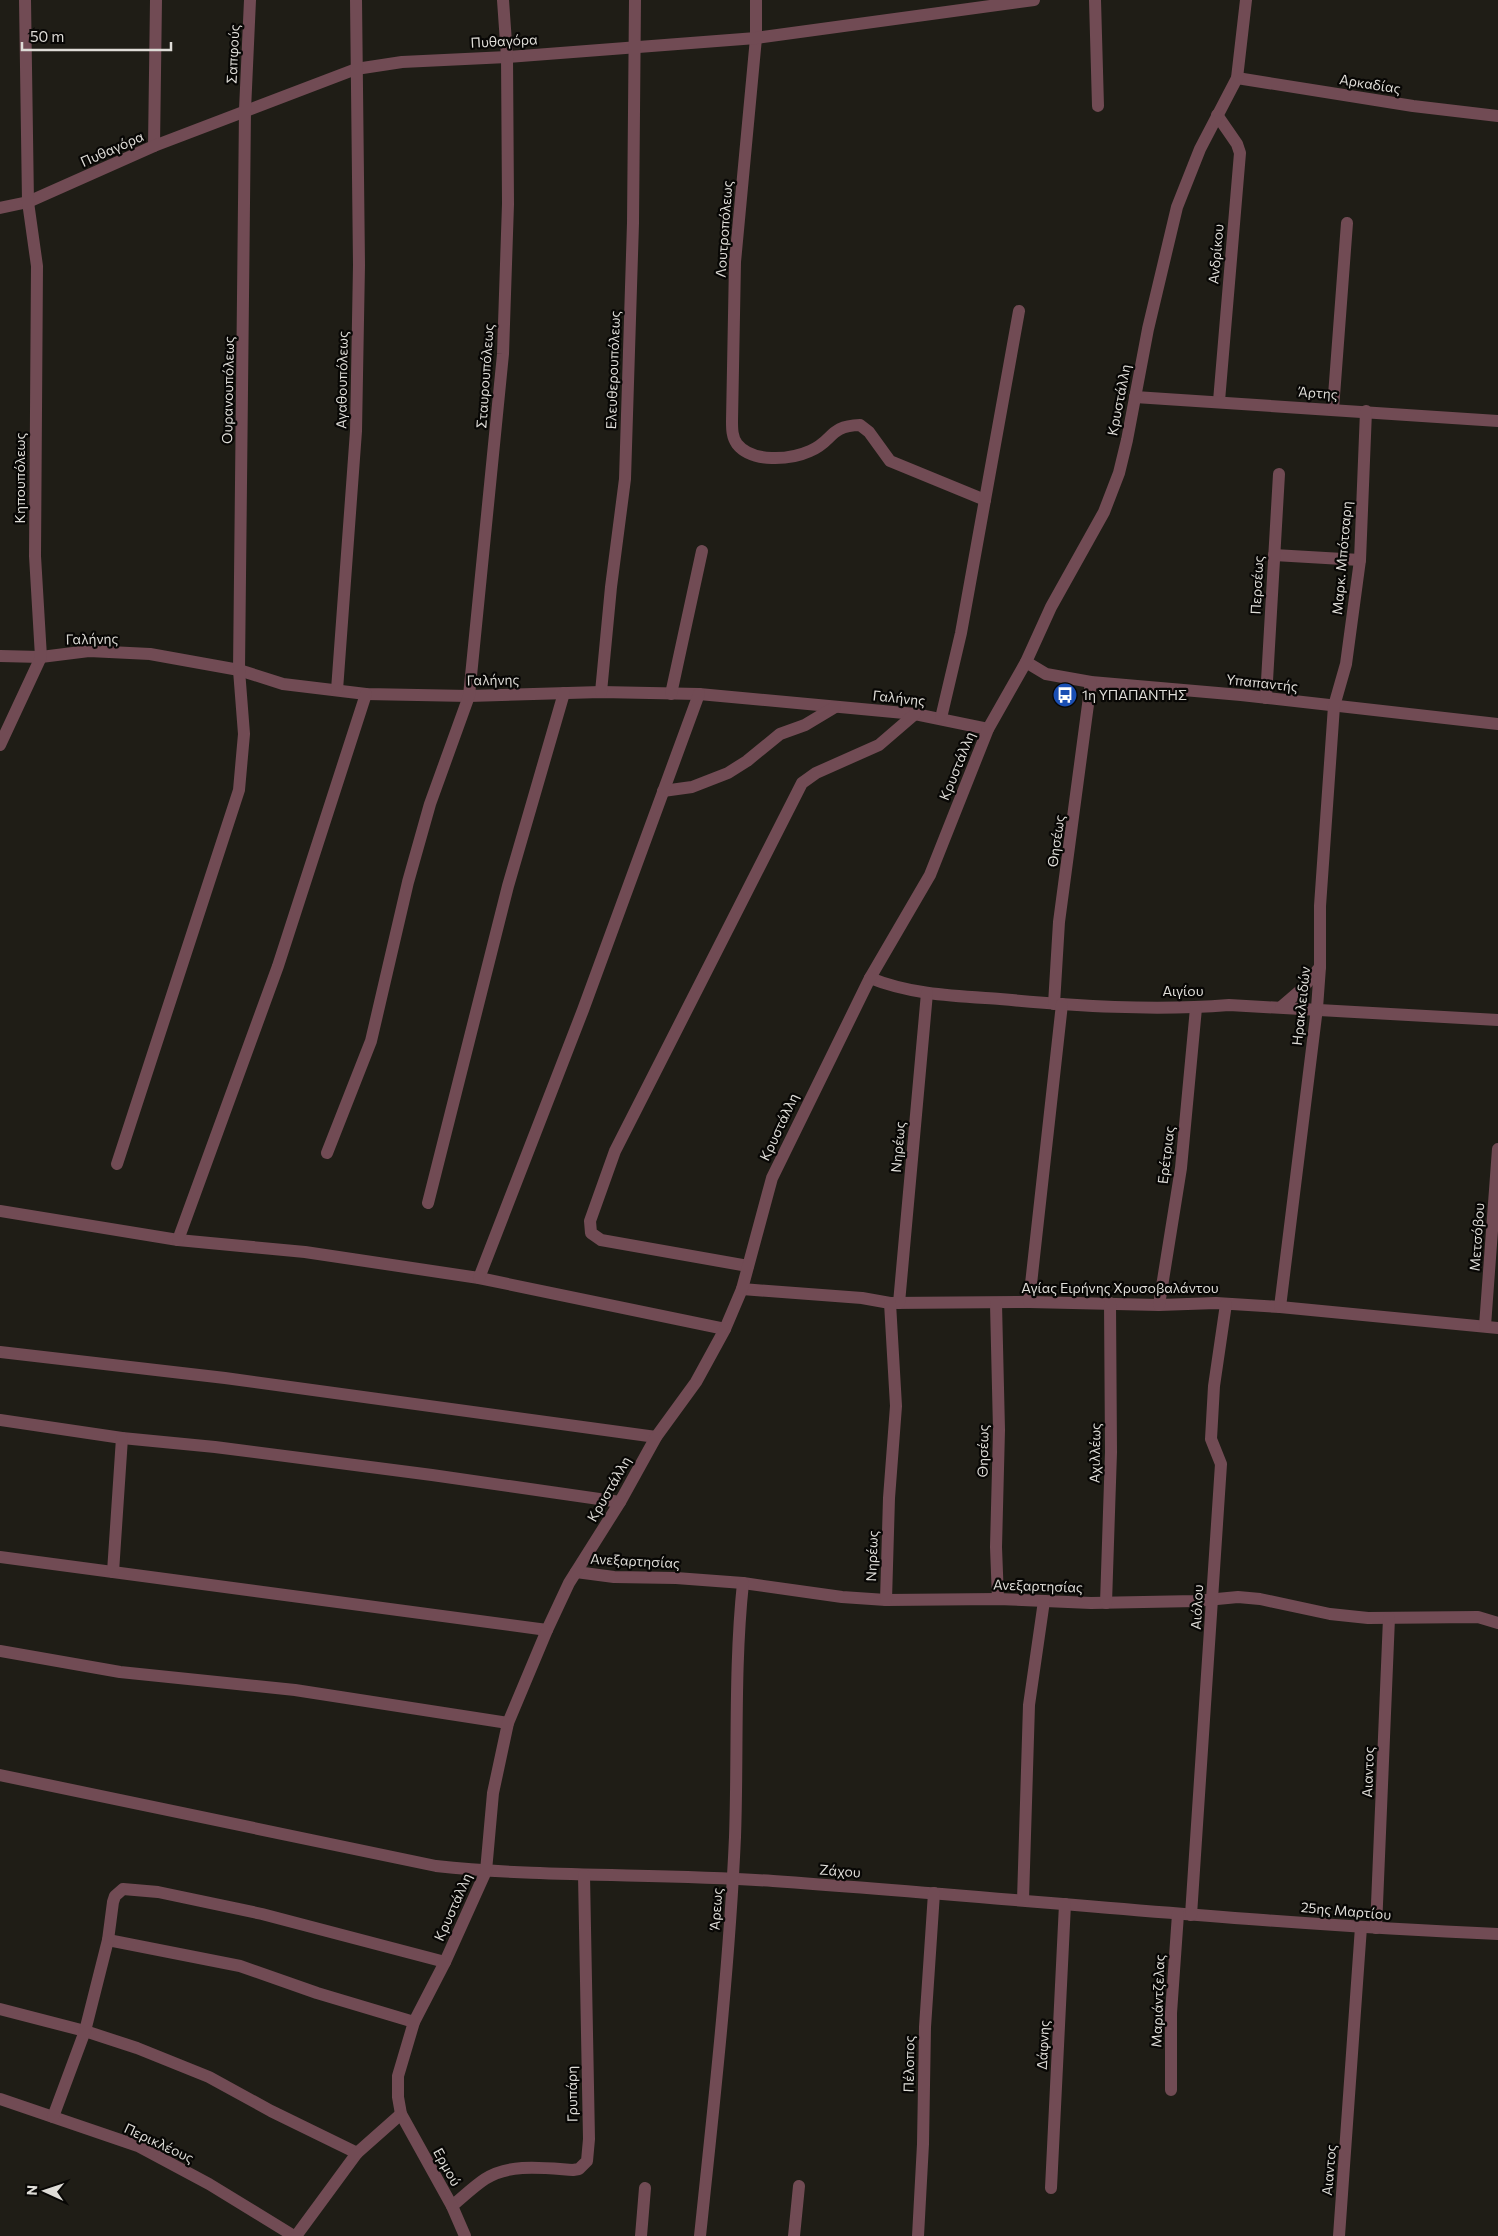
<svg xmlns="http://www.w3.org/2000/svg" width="1498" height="2236" font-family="Commissioner,sans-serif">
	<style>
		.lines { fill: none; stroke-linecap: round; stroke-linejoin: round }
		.minor { stroke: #714b54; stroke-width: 12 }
		.labels { text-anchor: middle; stroke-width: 4.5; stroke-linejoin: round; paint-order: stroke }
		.street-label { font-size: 14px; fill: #dedcd7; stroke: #080705 }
		.poi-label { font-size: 14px; fill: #dedcd7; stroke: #080705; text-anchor: start }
	</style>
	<rect width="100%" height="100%" fill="#1f1d16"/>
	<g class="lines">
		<!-- minor -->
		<g class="minor">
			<path d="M756,0v38l-21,224 -3,159c0,8 0,16 5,23 15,19 53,16 73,7 24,-10 18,-25 50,-26l9,7 21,29 95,39"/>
			<path d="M1095,0l3,106"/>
			<path d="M1237,78l176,28 85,10"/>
			<path d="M1217,115l20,29 3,9 -21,248"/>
			<path d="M154,146l2,-146"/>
			<path d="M0,208l28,-6 126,-56 202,-77 46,-7 105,-5 249,-19 278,-38"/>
			<path d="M1135,397l363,24"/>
			<path d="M1333,409l14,-186"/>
			<path d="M1274,555l86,5"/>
			<path d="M0,656l41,1 48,-6 61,3 89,16 44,14 83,10 103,2 132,-4 98,2 216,20 73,15"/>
			<path d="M1026,662l20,12 45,8 150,13 257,29"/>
			<path d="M337,690l19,-259 3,-166 -3,-265"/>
			<path d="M601,692l10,-105 14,-108 8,-256 2,-223"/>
			<path d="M671,694l31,-143"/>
			<path d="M1266,698l13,-224"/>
			<path d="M941,718l20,-85 58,-322"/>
			<path d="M0,745l41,-88 -6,-101 2,-290 -9,-64 -3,-202"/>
			<path d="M663,791l29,-4 36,-14 19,-12 33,-27 25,-9 30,-18"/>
			<path d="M870,978c42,17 86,18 130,21 76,7 153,12 229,6l269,15"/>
			<path d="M1054,1004l5,-82 32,-240"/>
			<path d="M1281,1007l21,-18 18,-22"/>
			<path d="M327,1153l44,-112 37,-159 22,-78 39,-108 34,-342 5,-150 -1,-147 -4,-57"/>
			<path d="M117,1164l122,-374 5,-56 -5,-64 6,-560 5,-110"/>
			<path d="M428,1203l80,-317 56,-193"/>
			<path d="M0,1211l178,29 127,12 174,26 246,51"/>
			<path d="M178,1240l100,-274 88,-272"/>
			<path d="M748,1266l-147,-26 -10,-7 -1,-12 25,-70 187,-368 14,-10 63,-28 36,-31"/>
			<path d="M479,1278l104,-268 116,-316"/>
			<path d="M742,1289l120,9 28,5 139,-1 130,3 57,-2 64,4 218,21"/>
			<path d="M1029,1302l33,-298"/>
			<path d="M899,1303l28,-310"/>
			<path d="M996,1304l3,126 -3,117 2,52"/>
			<path d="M1159,1305l22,-137 15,-160"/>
			<path d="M1280,1307l37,-299 3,-41v-61l14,-200 12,-42 14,-104 6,-149"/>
			<path d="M1485,1326l13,-177"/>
			<path d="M0,1352l225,26 431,59"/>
			<path d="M0,1420l122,18 93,9 217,28 188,27"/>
			<path d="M0,1557l547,73"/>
			<path d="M113,1572l9,-134"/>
			<path d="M576,1572l38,5 62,1 67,5 99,14 44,3 112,-1 93,4 105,-2 42,-4 22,2 70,15 38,4 110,-1 20,6"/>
			<path d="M886,1600l3,-102 7,-92 -6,-103"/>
			<path d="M1106,1603l5,-151 -1,-149"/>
			<path d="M0,1651l120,21 175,18 213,33"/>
			<path d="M0,1775l436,91c112,12 225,7 337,15 242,17 483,43 725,53"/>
			<path d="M1023,1900l6,-195 15,-104"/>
			<path d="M1191,1915l30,-451 -10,-25 3,-53 12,-82"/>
			<path d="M1376,1928l13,-310"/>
			<path d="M108,1940l132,26 77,27 97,29"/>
			<path d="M0,2009l85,22 52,17 72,29 62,34 86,42"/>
			<path d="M1171,2090v-77l7,-99"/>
			<path d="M0,2099l138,47 71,38 85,52"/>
			<path d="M53,2117l32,-86 23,-91 5,-38 2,-6 8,-7 35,3 104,22 183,48"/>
			<path d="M1051,2188l14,-284"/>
			<path d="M452,2206c11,-9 21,-19 33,-27 25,-16 59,-11 88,-9l6,-1 8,-8 2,-22 -5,-264"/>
			<path d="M296,2236l61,-83 44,-39"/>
			<path d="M465,2236l-13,-30 -51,-92 -3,-17v-21l16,-54 31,-60 41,-91 7,-78 15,-70 39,-93 22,-47 51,-81 36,-65 40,-55 29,-53 17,-40 30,-111 98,-200 60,-103 58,-146 38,-67 25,-55 53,-95 15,-39 8,-33 21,-111 29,-122 23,-58 37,-71 9,-78"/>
			<path d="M641,2236l4,-48"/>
			<path d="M700,2236c14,-133 29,-266 35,-399 3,-85 -1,-169 8,-254"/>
			<path d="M794,2236l5,-50"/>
			<path d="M918,2236l5,-92 2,-117 9,-134"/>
			<path d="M1339,2236l22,-309"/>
		</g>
	</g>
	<!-- icons -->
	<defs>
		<symbol id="bus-disc" viewBox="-11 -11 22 22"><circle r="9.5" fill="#1a4fb4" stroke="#080705"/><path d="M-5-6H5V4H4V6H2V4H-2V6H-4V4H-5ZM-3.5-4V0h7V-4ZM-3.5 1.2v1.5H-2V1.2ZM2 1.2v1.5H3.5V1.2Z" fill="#fff"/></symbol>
	</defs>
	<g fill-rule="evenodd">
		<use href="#bus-disc" x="1051" y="681" width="28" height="28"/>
	</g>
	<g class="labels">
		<!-- street labels -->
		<g class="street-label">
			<text transform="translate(504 41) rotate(-3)" y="5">Πυθαγόρα</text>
			<text transform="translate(233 54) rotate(-87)" y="5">Σαπφούς</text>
			<text transform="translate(1370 84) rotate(9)" y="5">Αρκαδίας</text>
			<text transform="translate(112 149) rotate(-24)" y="5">Πυθαγόρα</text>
			<text transform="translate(724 229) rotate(-86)" y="5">Λουτροπόλεως</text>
			<text transform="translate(1216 254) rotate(-85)" y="5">Ανδρίκου</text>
			<text transform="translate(613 370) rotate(-88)" y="5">Ελευθερουπόλεως</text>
			<text transform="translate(485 376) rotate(-86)" y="5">Σταυρουπόλεως</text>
			<text transform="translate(342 380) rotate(-89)" y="5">Αγαθουπόλεως</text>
			<text transform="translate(228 390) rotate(-89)" y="5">Ουρανουπόλεως</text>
			<text transform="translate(1318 393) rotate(4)" y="5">Άρτης</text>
			<text transform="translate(1119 400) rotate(-79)" y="5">Κρυστάλλη</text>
			<text transform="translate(20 478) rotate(-90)" y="5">Κηπουπόλεως</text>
			<text transform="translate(1342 558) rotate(-85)" y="5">Μαρκ. Μπότσαρη</text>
			<text transform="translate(1257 585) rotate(-87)" y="5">Περσέως</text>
			<text transform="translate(92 639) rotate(-1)" y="5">Γαλήνης</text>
			<text transform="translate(493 680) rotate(-1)" y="5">Γαλήνης</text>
			<text transform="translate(1262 683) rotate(6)" y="5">Υπαπαντής</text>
			<text transform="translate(899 698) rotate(6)" y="5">Γαλήνης</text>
			<text transform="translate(957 766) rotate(-68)" y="5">Κρυστάλλη</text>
			<text transform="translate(1056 841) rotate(-82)" y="5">Θησέως</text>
			<text x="1183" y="996">Αιγίου</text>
			<text transform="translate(1301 1006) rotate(-84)" y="5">Ηρακλειδών</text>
			<text transform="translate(779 1127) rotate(-65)" y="5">Κρυστάλλη</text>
			<text transform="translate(898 1147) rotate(-85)" y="5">Νηρέως</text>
			<text transform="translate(1166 1155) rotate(-83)" y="5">Ερέτριας</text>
			<text transform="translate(1477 1237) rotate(-86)" y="5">Μετσόβου</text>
			<text x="1120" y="1293">Αγίας Ειρήνης Χρυσοβαλάντου</text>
			<text transform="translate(983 1451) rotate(-89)" y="5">Θησέως</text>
			<text transform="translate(1095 1453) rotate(-89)" y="5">Αχιλλέως</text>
			<text transform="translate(609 1489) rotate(-60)" y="5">Κρυστάλλη</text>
			<text transform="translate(872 1556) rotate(-88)" y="5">Νηρέως</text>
			<text transform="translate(635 1561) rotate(3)" y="5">Ανεξαρτησίας</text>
			<text transform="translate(1038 1586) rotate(2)" y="5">Ανεξαρτησίας</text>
			<text transform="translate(1197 1607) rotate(-87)" y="5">Αιόλου</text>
			<text transform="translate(1368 1772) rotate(-88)" y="5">Αιαντος</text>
			<text transform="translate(840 1871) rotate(4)" y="5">Ζάχου</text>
			<text transform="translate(453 1907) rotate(-66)" y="5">Κρυστάλλη</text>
			<text transform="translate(716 1909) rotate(-86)" y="5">Άρεως</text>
			<text transform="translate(1346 1911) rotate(5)" y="5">25ης Μαρτίου</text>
			<text transform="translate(1158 2001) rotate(-88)" y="5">Μαριάντζελας</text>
			<text transform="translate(1043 2045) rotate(-87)" y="5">Δάφνης</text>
			<text transform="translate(909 2064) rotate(-89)" y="5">Πέλοπος</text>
			<text transform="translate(572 2094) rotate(-91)" y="5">Γρυπάρη</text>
			<text transform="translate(159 2143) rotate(25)" y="5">Περικλέους</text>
			<text transform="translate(447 2167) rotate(61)" y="5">Ερμού</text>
			<text transform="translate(1329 2170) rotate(-85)" y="5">Αιαντος</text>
		</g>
		<!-- poi labels -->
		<g class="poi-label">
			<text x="1082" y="700">1η ΥΠΑΠΑΝΤΗΣ</text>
		</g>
	</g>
	<!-- north arrow -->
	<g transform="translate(45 2191) rotate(273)" stroke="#080705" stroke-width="4" paint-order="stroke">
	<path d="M0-4L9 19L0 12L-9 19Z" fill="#dedcd7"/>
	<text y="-8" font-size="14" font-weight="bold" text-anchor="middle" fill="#dedcd7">N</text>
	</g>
	<!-- scale -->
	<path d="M22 42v8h149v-8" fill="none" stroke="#dedcd7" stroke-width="2.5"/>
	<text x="30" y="42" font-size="15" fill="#dedcd7" stroke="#080705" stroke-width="4" paint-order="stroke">50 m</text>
</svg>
